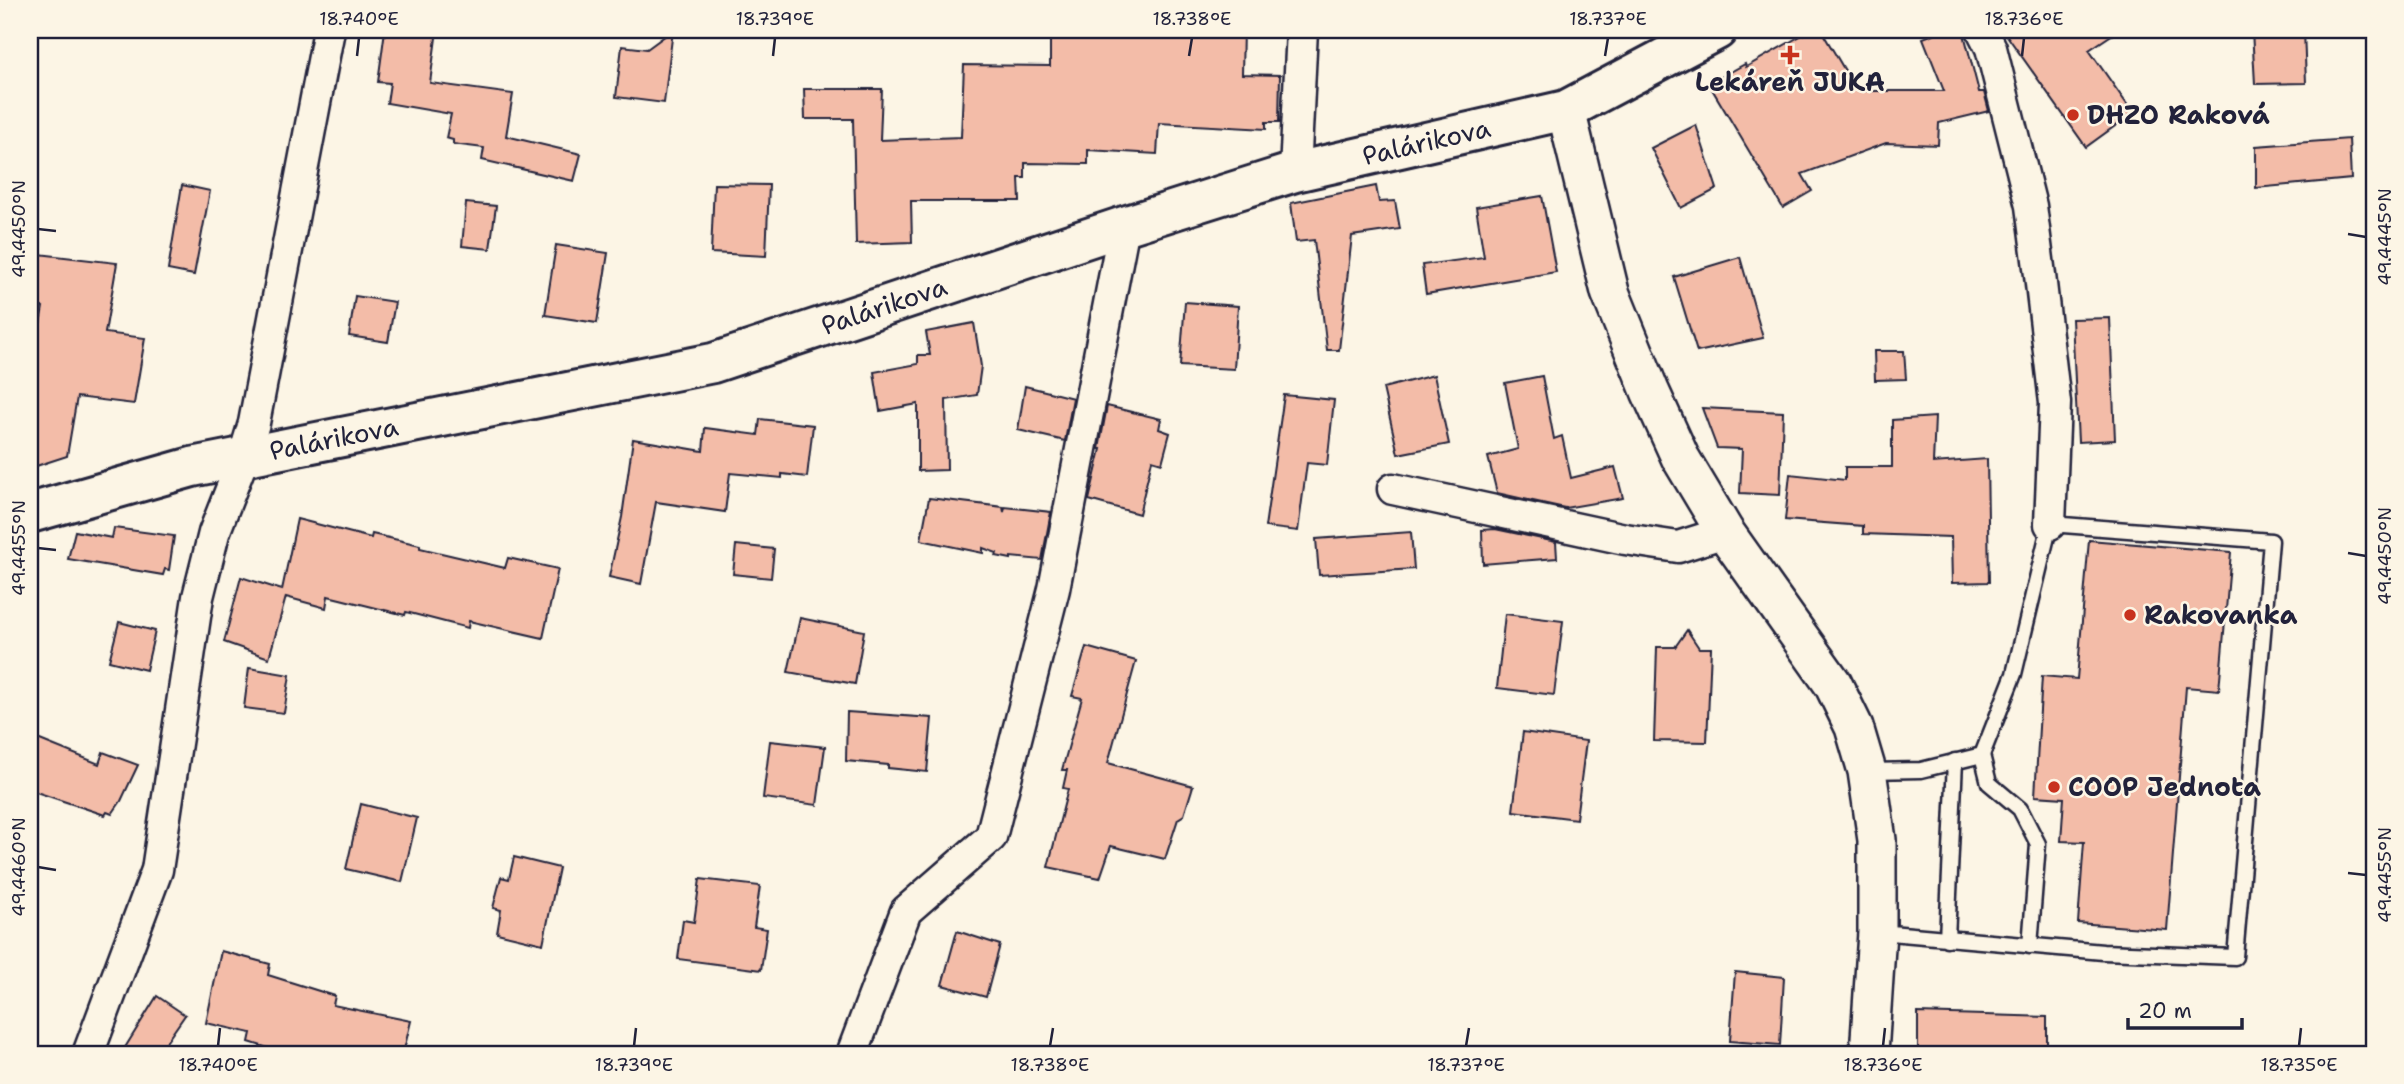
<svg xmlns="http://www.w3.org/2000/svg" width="2404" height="1084" font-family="'Shantell Sans',sans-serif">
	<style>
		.building { fill: #f3bca8; stroke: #22223b; stroke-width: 2 }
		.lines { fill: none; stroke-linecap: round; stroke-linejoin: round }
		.service-casing { stroke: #22223b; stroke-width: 19 }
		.minor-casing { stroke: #22223b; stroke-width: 35 }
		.tertiary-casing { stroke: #22223b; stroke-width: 42 }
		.secondary-casing { stroke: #22223b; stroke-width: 44 }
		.service { stroke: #fcf5e5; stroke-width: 14 }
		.minor { stroke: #fcf5e5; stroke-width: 30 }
		.tertiary { stroke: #fcf5e5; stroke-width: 37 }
		.secondary { stroke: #fcf5e5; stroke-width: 38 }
		.ticks { fill: none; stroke: #22223b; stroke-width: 2.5 }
		.poi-dot { fill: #c8321e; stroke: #fcf5e5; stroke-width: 2.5 }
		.labels { text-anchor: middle; stroke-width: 5; stroke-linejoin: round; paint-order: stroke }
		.poi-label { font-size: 26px; font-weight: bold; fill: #22223b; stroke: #fcf5e5; text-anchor: start }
		.street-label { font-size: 26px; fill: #22223b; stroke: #fcf5e5 }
		.neatline { fill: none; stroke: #22223b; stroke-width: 2.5 }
		.ticks-label { font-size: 18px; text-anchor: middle; fill: #22223b }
	</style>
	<rect width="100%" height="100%" fill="#fcf5e5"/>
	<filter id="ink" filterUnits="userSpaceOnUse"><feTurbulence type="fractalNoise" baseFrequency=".0143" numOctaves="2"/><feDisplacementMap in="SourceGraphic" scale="14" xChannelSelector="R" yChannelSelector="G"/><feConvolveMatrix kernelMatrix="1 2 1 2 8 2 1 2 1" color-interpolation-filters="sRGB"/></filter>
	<g filter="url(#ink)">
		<!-- building -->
		<g class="building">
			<path d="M385,30h52l-7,53 83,11 -7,42 75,18 -7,27 -92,-21 2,-12 -31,-4v-4l-7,-2 5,-24 -64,-11 3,-20 -12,-1z"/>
			<path d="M673,30l-9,73 -48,-6 6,-51 25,3z"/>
			<path d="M1050,30h193l-1,44 38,1 -1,47h-13v7l-107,-6 -2,31 -69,-4v14l-63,-1v15h-6l1,23h-109l1,41 -56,2 -3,-125h-48l-1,-30h78l-2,51 81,-3 3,-72 86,1z"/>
			<path d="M1811,30h10l36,61h87l-21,-53 21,-8h19l16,62h5l5,19 -50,12 -1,22 -52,-2 -84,31 10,17 -29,17 -74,-124 36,-20 1,3z"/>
			<path d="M2003,30h116l-30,20 44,63 -47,34z"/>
			<path d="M2252,30h52l2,53 -51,1z"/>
			<path d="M1696,125l21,64 -36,19 -30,-60z"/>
			<path d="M2349,139l2,40 -95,9v-42z"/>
			<path d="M714,184l55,1 -3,71 -55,-3z"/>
			<path d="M182,185l28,6 -16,84 -26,-5z"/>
			<path d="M1376,186l3,16 16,-1 5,28 -48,7 -13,114h-12l-13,-110 -18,2 -5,-39z"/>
			<path d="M1542,196l14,76 -130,22 -4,-29 62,-8 -8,-50z"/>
			<path d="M466,203l30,3 -6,43 -28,-3z"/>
			<path d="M556,245l52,8 -11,70 -52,-8z"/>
			<path d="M30,253l87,10 -12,70 40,5 -11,66 -57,-7 -10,59 -37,12v-89l13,-72 -13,-2z"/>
			<path d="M1740,257l23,81 -66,14 -23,-75z"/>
			<path d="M355,296l40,6 -7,40 -39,-6z"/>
			<path d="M1185,302l53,4 -4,63 -54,-3z"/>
			<path d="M2110,318l5,122 -37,2 -6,-123z"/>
			<path d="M974,323l7,43 -4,29 -31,5 1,70 -29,1v-67l-38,7 -6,-39 44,-8v-9h12l-4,-23z"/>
			<path d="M1874,351h30l2,28 -31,1z"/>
			<path d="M1434,375l15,69 -51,10 -15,-66z"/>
			<path d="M1542,376l12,63 8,-3 9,42 44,-11 8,31 -58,10 -68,-15 -9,-36 30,-8 -13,-66z"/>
			<path d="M1025,386l48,12 -8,43 -47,-11z"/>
			<path d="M1284,395l50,5 -7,65 -20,-2 -9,68 -33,-4z"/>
			<path d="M1107,406l54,13 -2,10 11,4 -8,30 -10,-3 -13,54 -50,-14 12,-51h-2z"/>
			<path d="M1702,408l81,4 -3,83 -40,-2 2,-44 -25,-1z"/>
			<path d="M1935,417l-2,46 54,-4 2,123 -37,1 -1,-46 -88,-3v-8l-78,-6 5,-46 55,6v-13h47v-47z"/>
			<path d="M760,419l53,6 -6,52 -25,-3v4l-52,-5 -5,39 -69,-10 -15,82 -32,-7 13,-60 11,-78 70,12 2,-23 53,7z"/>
			<path d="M929,498l74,9 1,5 1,-5 46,5 -9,48 -31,-3v2l-15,-3 1,-3 -14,-5v5l-62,-13z"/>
			<path d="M297,519l74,19 1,-4 48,11v3l85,20 3,-10 50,11 -15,69 -74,-17 -1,7 -62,-16 -1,3 -77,-19 -2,12 -40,-11 -17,61 -45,-16 17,-65 41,13z"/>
			<path d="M114,528l60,8 -5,34 -4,-1 -2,6 -95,-16 7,-28 37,7z"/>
			<path d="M1495,529l61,13 1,16 -74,6 -1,-34z"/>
			<path d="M1411,532l3,37 -95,6 -3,-36z"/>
			<path d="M2089,540l142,12 -12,138 -33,-3 -19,243 -89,-7 6,-81 -23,-1 3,-43 -29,-2 7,-120 35,3z"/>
			<path d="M736,545l38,4 -3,29 -38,-4z"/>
			<path d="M1505,614l58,7 -9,74 -57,-7z"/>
			<path d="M800,618l64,13 -9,53 -67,-12z"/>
			<path d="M119,622l36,9 -9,39 -37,-9z"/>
			<path d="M1687,630l12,18h12l-4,94 -53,-1 3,-94h18z"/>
			<path d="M1086,647l50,14 -28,102 85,23 -9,29 -6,4 -13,40 -54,-13 -11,32 -52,-11 20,-78 -5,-1 4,-18h-5l20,-72 -10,-2z"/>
			<path d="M249,668l41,7 -6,38 -40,-5z"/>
			<path d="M847,712l85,6 -5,54 -39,-4v-3l-42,-4z"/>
			<path d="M1523,732l63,9 -10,78 -63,-8z"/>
			<path d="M30,736l69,28 4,-12 35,13 -17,36 -9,13 -5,-2 -2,3 -75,-25z"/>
			<path d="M770,741l55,6 -8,58 -54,-7z"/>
			<path d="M361,804l56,14 -15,64 -56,-13z"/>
			<path d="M514,857l45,11 -16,76 -46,-11 4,-23 -8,-2 8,-31 8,2z"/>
			<path d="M700,879l60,7 -6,41 13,2 -6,41 -83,-11 5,-39 11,2z"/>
			<path d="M957,931l43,14 -14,52 -44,-12z"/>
			<path d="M221,951l49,13 -2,11 67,21 -2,9 78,16 -8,33h-116l-38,-12 2,-9 -45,-10z"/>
			<path d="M1735,972l49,5 -4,68 -50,-4z"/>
			<path d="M157,996l28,19 -27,39h-37z"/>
			<path d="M1918,1013l129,4v37h-129z"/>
		</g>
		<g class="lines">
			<defs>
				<g id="service">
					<path d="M1982,755l7,28 31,26 18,35 -8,102"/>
					<path d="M1868,771l53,-1 61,-15 32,-81 36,-150 221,17 -36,416 -132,-5 -224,-20"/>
					<path d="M1947,939l8,-178"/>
				</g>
				<g id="minor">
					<path d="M1982,30l9,18 40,158 9,69 15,128 -5,121"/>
					<path d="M1295,172l7,-142"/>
					<path d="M1393,489l232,50 53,8 47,-15"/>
					<path d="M88,1054l69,-184 41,-273 16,-64 29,-74 11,-36 75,-393"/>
					<path d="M852,1054l54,-143 85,-74 63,-248 70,-363"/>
				</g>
				<path id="tertiary" d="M1566,110l44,182 40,99 30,66 45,75 108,152 21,43 13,44 10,69v92l-8,122"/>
				<g id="secondary">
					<path id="s1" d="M30,513l162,-46 521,-104 411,-137 171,-54 271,-62 151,-80"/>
				</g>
			</defs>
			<!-- service casing -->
			<use href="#service" class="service-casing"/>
			<!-- minor casing -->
			<use href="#minor" class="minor-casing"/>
			<!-- tertiary casing -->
			<use href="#tertiary" class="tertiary-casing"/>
			<!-- secondary casing -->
			<use href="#secondary" class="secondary-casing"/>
			<!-- service -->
			<use href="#service" class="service"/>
			<!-- minor -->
			<use href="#minor" class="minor"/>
			<!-- tertiary -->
			<use href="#tertiary" class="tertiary"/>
			<!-- secondary -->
			<use href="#secondary" class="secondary"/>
		</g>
	</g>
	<!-- ticks -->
	<path class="ticks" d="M357,56l2,-18M773,56l2,-18M1189,56l3,-18M1605,56l3,-18M2022,56l2,-18M38,229l18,2M2348,234l18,3M38,548l18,2M2348,553l18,3M38,867l18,3M2348,873l18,2M218,1046l2,-18M634,1046l2,-18M1050,1046l3,-18M1466,1046l3,-18M1883,1046l2,-18M2299,1046l2,-18"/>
	<!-- markers -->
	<g class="poi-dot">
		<path d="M1786.5 44.5h7v7h7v7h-7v7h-7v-7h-7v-7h7z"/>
		<circle cx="2073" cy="115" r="7"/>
		<circle cx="2130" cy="615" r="7"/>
		<circle cx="2054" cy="787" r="7"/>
	</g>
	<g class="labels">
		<!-- poi labels -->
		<g class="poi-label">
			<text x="1790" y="91" text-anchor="middle">Lekáreň JUKA</text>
			<text x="2087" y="124">DHZO Raková</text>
			<text x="2144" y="624">Rakovanka</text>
			<text x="2068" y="796">COOP Jednota</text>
		</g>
		<!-- street labels -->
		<g class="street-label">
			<text dy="9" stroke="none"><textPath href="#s1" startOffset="1447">Palárikova</textPath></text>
			<text dy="9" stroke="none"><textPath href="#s1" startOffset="880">Palárikova</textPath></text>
			<text dy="9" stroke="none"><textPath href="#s1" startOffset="313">Palárikova</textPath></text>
		</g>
	</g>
	<!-- margin -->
	<rect width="2404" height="1084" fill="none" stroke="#fcf5e5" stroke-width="77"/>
	<!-- scale -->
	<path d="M2128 1018v10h114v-10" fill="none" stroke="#22223b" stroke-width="3.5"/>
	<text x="2138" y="1018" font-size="21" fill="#22223b" stroke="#fcf5e5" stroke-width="5" paint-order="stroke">20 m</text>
	<rect x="38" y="38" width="2328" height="1008" class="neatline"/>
	<g class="ticks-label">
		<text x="359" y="25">18.740°E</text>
		<text x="775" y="25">18.739°E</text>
		<text x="1192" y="25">18.738°E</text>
		<text x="1608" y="25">18.737°E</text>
		<text x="2024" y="25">18.736°E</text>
		<text transform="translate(19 229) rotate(-90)" y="6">49.4450°N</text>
		<text transform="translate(2385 237) rotate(-90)" y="6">49.4445°N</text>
		<text transform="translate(19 548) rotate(-90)" y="6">49.4455°N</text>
		<text transform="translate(2385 556) rotate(-90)" y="6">49.4450°N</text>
		<text transform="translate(19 867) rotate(-90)" y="6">49.4460°N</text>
		<text transform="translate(2385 875) rotate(-90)" y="6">49.4455°N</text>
		<text x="218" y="1071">18.740°E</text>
		<text x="634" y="1071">18.739°E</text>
		<text x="1050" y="1071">18.738°E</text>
		<text x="1466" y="1071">18.737°E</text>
		<text x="1883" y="1071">18.736°E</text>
		<text x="2299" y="1071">18.735°E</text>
	</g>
</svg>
